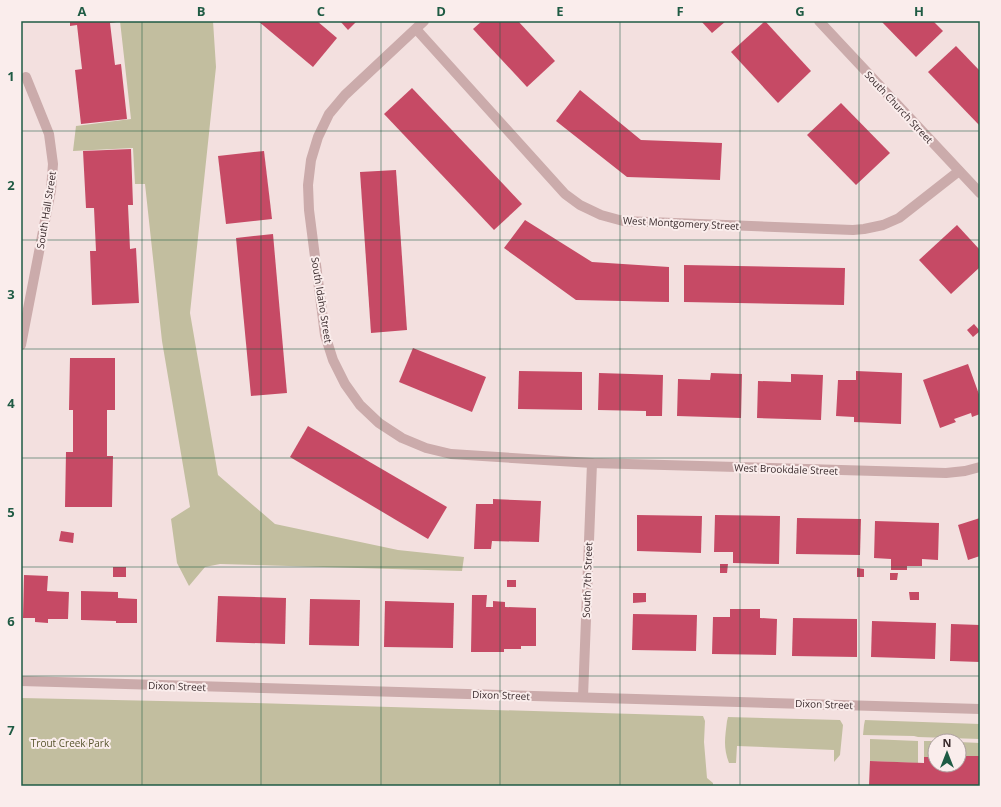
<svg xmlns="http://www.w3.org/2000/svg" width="1001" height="807" font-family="'Open Sans',sans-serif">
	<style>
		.green { fill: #c2be9f }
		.building { fill: #c64a65 }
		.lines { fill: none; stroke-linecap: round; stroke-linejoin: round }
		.minor { stroke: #cbabab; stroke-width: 10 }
		.grid { fill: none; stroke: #1f5b44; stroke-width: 1; stroke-opacity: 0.55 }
		.labels { text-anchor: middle; stroke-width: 4; stroke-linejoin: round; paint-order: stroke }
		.street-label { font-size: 10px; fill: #392a2c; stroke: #faedec }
		.park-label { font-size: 10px; fill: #57542d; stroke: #faedec }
		.neatline { fill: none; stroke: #1f5b44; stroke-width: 1.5 }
		.grid-label { font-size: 13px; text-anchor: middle; font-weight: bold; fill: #1f5b44 }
	</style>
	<rect width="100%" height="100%" fill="#f3e0df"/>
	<!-- green -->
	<g class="green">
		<path d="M120,21h93l3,46 -26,246 28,162 57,49 123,26 66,7 -2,14 -242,-7 -15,3 -16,19 -12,-23 -6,-44 19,-12 -28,-166 -17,-157h-10l-2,-36 -60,3 3,-25 55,-7z"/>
		<path d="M21,698l234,5 448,13 2,5 -1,21 3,36 6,5v3h-692z"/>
		<path d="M728,717l112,3 3,5 -3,30 -6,7v-12l-97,-4 -1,17h-7c-6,-16 -4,-25 -2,-42z"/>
		<path d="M865,720l115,4v15l-62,-2 -4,-1 -51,-1 1,-10z"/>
		<path d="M870,739l48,2v22l-48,-2z"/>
		<rect x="924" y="741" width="11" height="16"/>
		<path d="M959,742l21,1v13h-14v2l-7,-1z"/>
	</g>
	<!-- building -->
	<g class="building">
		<path d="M70,21h47v1l-7,1 5,42 6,-1 6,55 -46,5 -6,-54 7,-1 -5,-44 -7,1z"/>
		<path d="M258,21h59l20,17 -24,29z"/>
		<path d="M340,21h17l-9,9z"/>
		<path d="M482,21h36l37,40 -28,26 -54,-58z"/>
		<path d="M701,21h25l-14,12z"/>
		<path d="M765,21l46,50 -33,32 -47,-51z"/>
		<path d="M881,21h52l10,10 -27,26z"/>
		<path d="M956,46l24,25v55l-52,-54z"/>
		<path d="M412,88l110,116 -28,26 -110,-116z"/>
		<path d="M580,90l61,50 81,3 -2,37 -93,-3 -71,-56z"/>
		<path d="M841,103l49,50 -34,32 -49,-50z"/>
		<path d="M131,149l2,56h-5l2,44 6,-1 3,55 -47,2 -2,-54h6l-2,-43h-8l-3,-57z"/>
		<path d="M264,151l8,68 -46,5 -8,-68z"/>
		<path d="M396,170l11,160 -36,3 -11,-161z"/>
		<path d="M525,220l67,42 77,5v35l-93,-2 -72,-52z"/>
		<path d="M957,225l23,25v17l-29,27 -32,-34z"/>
		<path d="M273,234l14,159 -36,3 -15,-158z"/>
		<path d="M684,265l161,3 -1,37 -160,-3z"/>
		<path d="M974,324l6,7 -7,6 -6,-7z"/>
		<path d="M413,348l73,29 -14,35 -73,-30z"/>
		<path d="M70,358h45v52h-8v46h6l-1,51h-47l1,-55h7v-42h-4z"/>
		<path d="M968,364l12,33v17l-8,3 -1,-4 -17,6 2,3 -16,6 -17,-48z"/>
		<path d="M519,371l63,1v38l-64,-1z"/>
		<path d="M856,371l46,2 -1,51 -47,-2v-5l-18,-1 2,-36h18z"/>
		<path d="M599,373l64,2 -1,41h-16v-5l-48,-1z"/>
		<path d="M711,373l31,1 -1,44 -64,-2 1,-37 32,1z"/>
		<path d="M791,374l32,1 -2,45 -64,-2 1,-37 33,1z"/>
		<path d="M308,426l139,81 -19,32 -138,-82z"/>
		<path d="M493,499l48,2 -2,41 -47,-1 -1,8h-17l2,-45h17z"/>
		<path d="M637,515l65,1 -1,37 -64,-2z"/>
		<path d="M715,515l65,1 -1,48 -46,-1v-11h-19z"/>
		<path d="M797,518l64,1 -1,36 -64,-1z"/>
		<path d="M980,518v38l-12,4 -10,-35z"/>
		<path d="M875,521l64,2 -1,37 -16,-1v7h-15v4h-16v-11l-17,-1z"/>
		<path d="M61,531l13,2 -1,10 -14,-2z"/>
		<path d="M720,564h8l-1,9h-7z"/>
		<rect x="113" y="567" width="13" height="10"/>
		<path d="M857,568l7,1v8h-7z"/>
		<path d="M890,573h8l-1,7h-7z"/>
		<path d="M24,575l24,1 -1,15 22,1 -1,27h-20v4l-13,-1v-4h-12z"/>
		<rect x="507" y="580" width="9" height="7"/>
		<path d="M81,591l37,1v6l19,1v24h-21v-2l-35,-1z"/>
		<path d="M909,592h10v8h-9z"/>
		<path d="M633,593h13v9l-13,1z"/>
		<path d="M472,595h15l-1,12h7v-6l12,1v5l31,1v38h-15v3h-17v3h-33z"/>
		<path d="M218,596l68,2 -1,46 -69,-2z"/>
		<path d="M310,599l50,1 -1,46 -50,-1z"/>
		<path d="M385,601l69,2 -1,45 -69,-1z"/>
		<path d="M730,609h30v9l17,1 -1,36 -64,-1 1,-37h17z"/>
		<path d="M633,614l64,1 -1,36 -64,-1z"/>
		<path d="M793,618l64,1v38l-65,-1z"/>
		<path d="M872,621l64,2 -1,36 -64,-2z"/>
		<path d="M951,624l29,1v37l-30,-1z"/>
		<path d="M966,756h14v30h-111l1,-25 54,2v-6h11v8h24v-8l7,1z"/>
	</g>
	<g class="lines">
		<!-- minor -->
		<g class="minor">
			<path d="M424,21l-79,74 -16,19 -11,23 -7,23 -3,25 1,25 16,125 8,25 12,24 15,21 19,18 23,15 24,10 25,6 141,9 354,10 19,-2 15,-4"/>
			<path d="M819,21l161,172"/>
			<path d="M416,29l149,165 15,11 21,10 22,6 230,9 11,-1 19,-4 16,-7 60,-47"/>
			<path d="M21,345l30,-155 2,-26 -4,-30 -23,-57"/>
			<path d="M21,681l959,28"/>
			<path d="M583,697l9,-234"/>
		</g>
	</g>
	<!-- grid -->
	<path class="grid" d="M142,21v765M261,21v765M381,21v765M500,21v765M620,21v765M740,21v765M859,21v765M21,131h959M21,240h959M21,349h959M21,458h959M21,567h959M21,676h959"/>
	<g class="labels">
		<!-- street labels -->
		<g class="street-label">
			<text transform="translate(899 107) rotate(47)" y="4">South Church Street</text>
			<text transform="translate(46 210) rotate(-81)" y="4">South Hall Street</text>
			<text transform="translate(681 223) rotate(3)" y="4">West Montgomery Street</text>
			<text transform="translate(322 300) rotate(81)" y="4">South Idaho Street</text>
			<text transform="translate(786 469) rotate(2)" y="4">West Brookdale Street</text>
			<text transform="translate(587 580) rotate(-88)" y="4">South 7th Street</text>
			<text transform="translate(177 686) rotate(2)" y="4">Dixon Street</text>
			<text transform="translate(501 695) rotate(2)" y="4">Dixon Street</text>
			<text transform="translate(824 704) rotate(2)" y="4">Dixon Street</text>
		</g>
		<!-- park labels -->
		<g class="park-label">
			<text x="70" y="747">Trout Creek Park</text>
		</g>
	</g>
	<!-- border -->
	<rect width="1001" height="807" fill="none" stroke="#faedec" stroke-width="44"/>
	<!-- north arrow -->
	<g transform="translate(947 753)"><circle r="19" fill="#faedec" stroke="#ad9f9f"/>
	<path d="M0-3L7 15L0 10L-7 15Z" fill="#1f5b44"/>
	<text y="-6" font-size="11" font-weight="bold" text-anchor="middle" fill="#392a2c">N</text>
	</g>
	<rect x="22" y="22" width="957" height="763" class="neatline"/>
	<g class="grid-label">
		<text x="82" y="16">A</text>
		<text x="201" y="16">B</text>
		<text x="321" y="16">C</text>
		<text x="441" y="16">D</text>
		<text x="560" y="16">E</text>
		<text x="680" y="16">F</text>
		<text x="800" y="16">G</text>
		<text x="919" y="16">H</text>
		<text x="11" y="81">1</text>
		<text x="11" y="190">2</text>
		<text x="11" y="299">3</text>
		<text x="11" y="408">4</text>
		<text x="11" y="517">5</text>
		<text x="11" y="626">6</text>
		<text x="11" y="735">7</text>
	</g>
</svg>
